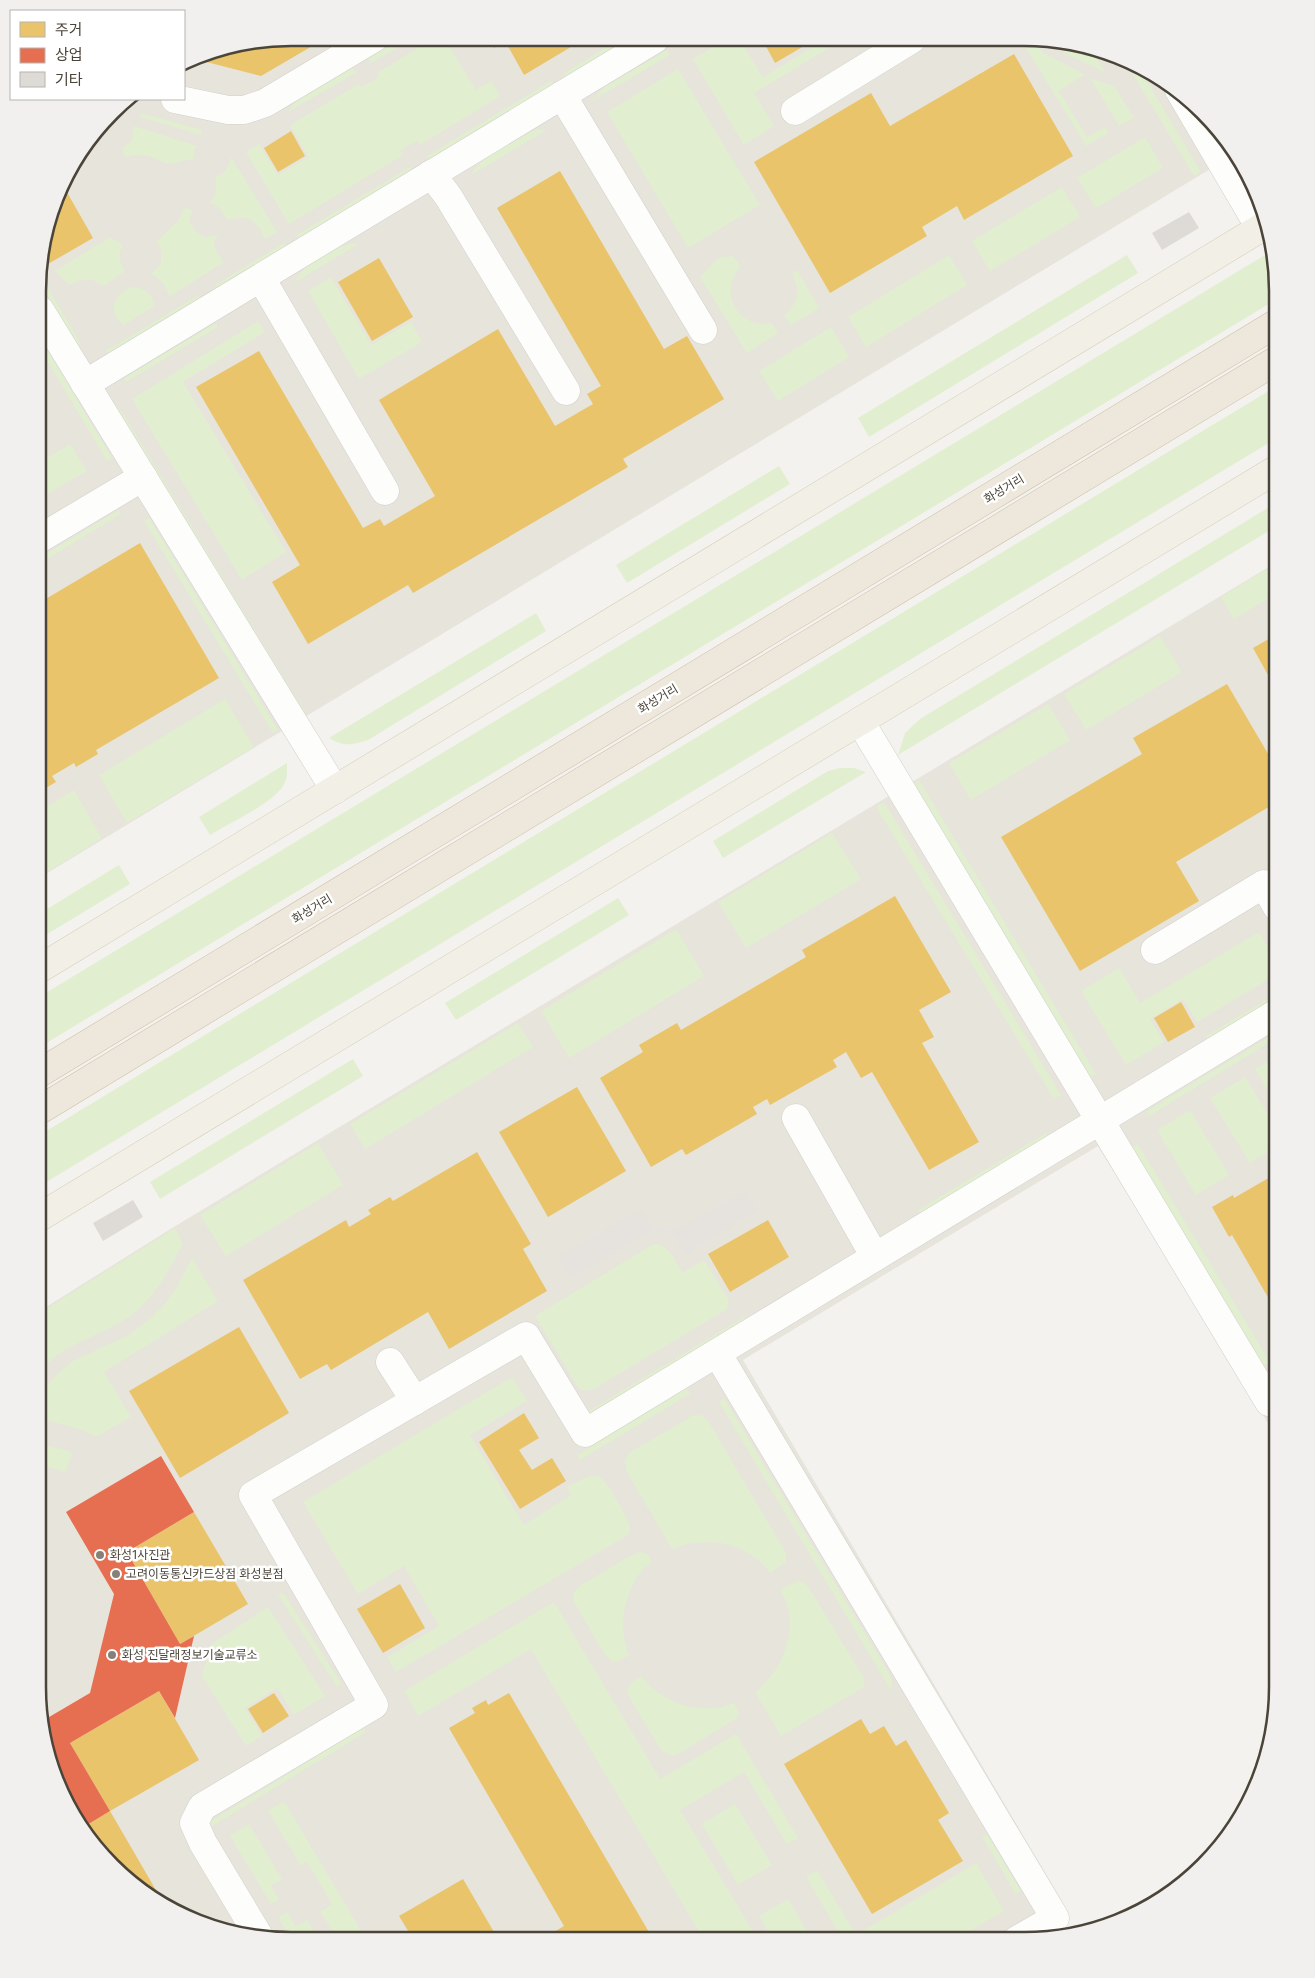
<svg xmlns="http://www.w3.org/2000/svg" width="1315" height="1978" font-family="'Fira Sans','Noto Sans KR',sans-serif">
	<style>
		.residential { fill: #e7e4dc }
		.green { fill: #e1eecf }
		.parking { fill: #e6e3df }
		.homes { fill: #e9c46a }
		.shops { fill: #e76f51 }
		.building { fill: #dedbd6 }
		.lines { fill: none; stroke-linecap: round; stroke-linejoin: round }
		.street-casing { stroke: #d2d0cb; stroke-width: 29 }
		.primary-casing { stroke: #d6cebb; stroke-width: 29 }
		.highway-casing { stroke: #ccbfa9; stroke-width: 29 }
		.street { stroke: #fdfdfc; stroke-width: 28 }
		.primary { stroke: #f2efe6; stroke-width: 28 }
		.highway { stroke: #ede8db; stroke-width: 28 }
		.poi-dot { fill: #868178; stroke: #fff; stroke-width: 2 }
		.labels { text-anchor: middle; stroke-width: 5; stroke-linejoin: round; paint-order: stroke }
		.street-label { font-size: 12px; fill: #4b4439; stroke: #fff }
		.poi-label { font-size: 12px; fill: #4b4439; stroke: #fff; text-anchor: start }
		.rim { fill: none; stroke: #4b4439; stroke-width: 2.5 }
	</style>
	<rect width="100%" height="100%" fill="#f4f2ee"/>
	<!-- residential -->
	<g class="residential">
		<path d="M291,38l767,2 63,17 57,33 47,46 10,18 -1196,724 1,-621 31,-93 53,-64 60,-1v-33l25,-15z"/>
		<path d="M1277,562v855l-9,6 -170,-277 -355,214 318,540 -67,40 -736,-2 -64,-17 -57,-33 -47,-46 -33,-58 -19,-97v-375l139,-87z"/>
	</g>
	<!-- green -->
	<g class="green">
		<path d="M402,38h12l-43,25 -3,-5z"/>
		<path d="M434,38h28l-13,8 27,44 15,-9 9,15 -80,49 -3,-5 -17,11 3,4 -114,69 -43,-72 13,-8 19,31 30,-18 -18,-32 69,-41 3,3 17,-10 -2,-4z"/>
		<path d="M621,38h9l-64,39 -2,-4z"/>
		<path d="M727,39h12l24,38 63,-38h18l-90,54 20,33 -30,19 -51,-86z"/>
		<path d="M1021,40h9l14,13 38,20 2,2 -25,16 28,46 18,-10 4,6 -23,13z"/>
		<path d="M1046,40h12l33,9 15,24 -45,-22z"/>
		<path d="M667,50l3,5 -78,46 12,-14z"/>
		<path d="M1123,58l15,8 63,106 -7,4z"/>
		<path d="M352,67l4,6 -68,39 5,-8 6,-5z"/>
		<path d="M678,69l82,136 -72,43 -81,-136z"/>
		<path d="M1090,78l24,8 20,32 -15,8z"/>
		<path d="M551,81l3,4 -125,75 -2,-4z"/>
		<path d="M141,113l61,17 -1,5 -61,-18z"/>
		<path d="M134,126l63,20 -3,5 -1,8 -25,5 -19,-8 -15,-1 -9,2 -3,-9 10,-7z"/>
		<path d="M541,129l6,1 -76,45c7,-17 45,-34 61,-44z"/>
		<path d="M1145,137l18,31 -67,40 -19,-30z"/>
		<path d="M231,157l46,75 -12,7c-9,-20 -17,-24 -38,-19 -4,-10 -8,-14 -18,-17 9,-9 8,-15 6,-26 11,-4 13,-9 16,-20z"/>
		<path d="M410,167l2,4 -113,68 -3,-4z"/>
		<path d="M1062,187l18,30 -90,54 -18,-30z"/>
		<path d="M184,208l9,2 -4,8c2,10 7,14 16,19l14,-2c-10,10 -2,17 5,27l-55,35c-2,-10 -8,-18 -18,-23l10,-10v-14l-4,-9 21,-20z"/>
		<path d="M110,237l13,8c-5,10 -4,16 2,26l-21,15c-14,-10 -20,-7 -35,-1l-14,-14z"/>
		<path d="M284,243l2,4 -69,42 -2,-4z"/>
		<path d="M356,243l1,2 -63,38c6,-17 44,-39 62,-40z"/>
		<path d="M1270,252l7,47 -1239,749 1,-51z"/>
		<path d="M949,255l18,30 -101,62 -18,-30z"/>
		<path d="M1127,255l11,18 -269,164 -11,-19z"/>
		<path d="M733,256l8,10c-24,25 -3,64 31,57l6,10 -31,20 -47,-76 17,-18z"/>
		<path d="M797,270l22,38 -28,17 -7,-10c16,-13 16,-25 8,-42z"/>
		<path d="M40,274l41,70 -4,3 -37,-63z"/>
		<path d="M331,277l40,68 40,-23 11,20 -63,37 -51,-88z"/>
		<path d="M132,287c12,1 21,6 22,19l-30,19c-18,-12 -10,-32 8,-38z"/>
		<path d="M199,295l2,4 -92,55 -2,-4z"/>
		<path d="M258,321l7,11 -82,50 103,170 -44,28 -110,-181z"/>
		<path d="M216,323l2,4 -92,55 -2,-4z"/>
		<path d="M831,327l18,30 -71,44 -19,-30z"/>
		<path d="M40,338l72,120 -5,3 -67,-112z"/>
		<path d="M1277,386v52l-1239,749v-51z"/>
		<path d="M119,407l187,307 -4,2 -186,-307z"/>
		<path d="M70,444l17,27 -48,28v-36z"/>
		<path d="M779,466l11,18 -163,99 -11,-18z"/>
		<path d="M1276,503l1,23 -379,229 7,-22 15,-14z"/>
		<path d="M119,510l2,4 -79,48 7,-10z"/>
		<path d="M149,518l129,212 -5,3 -129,-212z"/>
		<path d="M1277,563v30l-43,26 -13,-22z"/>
		<path d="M536,613l10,18 -178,109c-16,5 -24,7 -39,-2z"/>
		<path d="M1160,636l22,36 -96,58 -22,-36z"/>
		<path d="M225,699l29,48 -127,76 -28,-48z"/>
		<path d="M1048,704l22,36 -99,60 -22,-37z"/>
		<path d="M287,763c0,8 1,16 -4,23 -10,17 -55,38 -73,49l-11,-18z"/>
		<path d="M840,768h14l12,4 -143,86 -10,-17 115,-70z"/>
		<path d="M919,780l177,294 -7,4 -177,-293z"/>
		<path d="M74,790l28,48 -63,39v-66z"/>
		<path d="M884,802l177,293 -7,4 -178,-292z"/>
		<path d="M832,833l29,46 -115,69 -28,-46z"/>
		<path d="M119,865l11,19 -91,55v-25z"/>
		<path d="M618,898l11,17 -173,105 -11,-17z"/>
		<path d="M676,929l28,47 -135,82 -28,-47z"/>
		<path d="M1259,932l18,31v11l-80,48 -14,-23 -33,20 14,23 -38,23 -45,-74 38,-23 21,35z"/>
		<path d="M1277,993v7l-68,41 -3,-5z"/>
		<path d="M518,1023l15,24 -168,102 -15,-25z"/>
		<path d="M1277,1032v6l-128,78 -2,-5z"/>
		<path d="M1277,1056v50l-22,-37z"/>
		<path d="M353,1059l10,17 -203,123 -10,-17z"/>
		<path d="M1245,1077l32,52v17l-27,17 -40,-65z"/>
		<path d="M1190,1110l39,65 -33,20 -39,-65z"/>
		<path d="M1046,1133l3,6 -124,73h-6l-1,-2z"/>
		<path d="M318,1143l25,42 -117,71 -26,-41z"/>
		<path d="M1138,1144l132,218 -8,4 -131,-218z"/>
		<path d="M175,1228l8,15c-15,30 -33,64 -64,80 -30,17 -57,22 -81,50v-59z"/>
		<path d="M657,1244c14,4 19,18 25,29l22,-13 25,40 -2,9 -135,81h-11l-4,-4 -42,-70 117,-71z"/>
		<path d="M192,1258l26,43 -114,71 27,45 -35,20 -13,-7 -45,-12v-18l5,-10 14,-16 16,-13 54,-25 18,-13 18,-17 13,-18z"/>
		<path d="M747,1315l-7,10 -150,91 -3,-4z"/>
		<path d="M512,1377l15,24 -57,34 54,90 47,-30 -4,-8c8,-4 24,-15 33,-10 7,4 29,43 30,51 0,2 -1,5 -2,7l-232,137 -9,-15 52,-31 -35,-60 -46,28 -55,-92z"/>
		<path d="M687,1388l3,6 -110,66 -3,-5z"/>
		<path d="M724,1398l166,277 2,13 -2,1 -171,-287z"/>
		<path d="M702,1415l8,9 76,129v9l-16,11c-22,-31 -65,-38 -98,-24l-45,-77 -2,-11 4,-8 63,-37z"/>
		<path d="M38,1445l25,4 9,4 -6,19 -28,-8z"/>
		<path d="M641,1552l7,2 4,8c-28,19 -35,64 -23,93l-8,5 -8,2 -8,-7 -31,-53 -1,-8 5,-7 52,-31z"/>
		<path d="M797,1581l6,1 6,6 56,92 -1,7 -83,49 -26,-44c29,-22 47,-69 25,-102z"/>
		<path d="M283,1592l58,91 -4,4 -59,-92z"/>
		<path d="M554,1602l106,177 76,-45 62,104 -11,6 -43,-72 -64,38 78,130h-54l-173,-291 -113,67 -14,-25z"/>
		<path d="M268,1607l57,89 -31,19 -17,-27 -32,20 17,28 -16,10 -44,-70 9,-32z"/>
		<path d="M641,1676c21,27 61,41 93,27l5,9 -2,6 -57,35 -8,3 -11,-6 -33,-55v-8l5,-6z"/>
		<path d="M363,1728l3,4 -157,96 -3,-4z"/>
		<path d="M284,1801l82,138c-28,0 -31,-4 -46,-27l12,-8 -25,-42 -6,4 -33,-55z"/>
		<path d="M735,1804l37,61 -34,20 -36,-61z"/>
		<path d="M249,1824l33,55 -11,7 8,13 -8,5 -41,-68z"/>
		<path d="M987,1834l34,57 -5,3 -34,-57z"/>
		<path d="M976,1863l28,48 -50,29h-111l-37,-63 11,-7 39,65z"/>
		<path d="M788,1899l21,36 -8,5h-28l-14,-24z"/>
		<path d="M287,1912l9,14 11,-6 11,19 -27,-1 -13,-20z"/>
	</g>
	<!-- parking -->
	<path class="parking" d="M745,1191l12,20 -72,43 -12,-20 -20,-4 -82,48 -12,-22 82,-47 11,18 23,4z"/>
	<!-- homes -->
	<g class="homes">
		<path d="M291,38h35l-65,38 -66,-17 14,-8z"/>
		<path d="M488,38h98l-62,37 -19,-34 -11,7z"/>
		<path d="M762,39h54l-41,24z"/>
		<path d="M1014,54l59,102 -109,64 -7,-14 -35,21 5,9 -97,57 -76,-131 117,-69 19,33z"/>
		<path d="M291,131l14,25 -27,16 -14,-24z"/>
		<path d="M560,171l104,178 23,-13 37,63 -101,60 5,8 -215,126 -5,-8 -100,59 -36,-62 28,-17 -104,-178 63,-36 104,177 17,-9 4,7 51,-30 -56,-96 119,-71 57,97 38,-22 -6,-10 14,-8 -104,-178z"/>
		<path d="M64,187l29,51 -45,26 -7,-11 7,-20 6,-4 -3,-5z"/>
		<path d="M379,258l34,59 -41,24 -34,-59z"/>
		<path d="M140,543l79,135 -123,72 2,4 -22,13 -2,-4 -22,13 4,6 -17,10v-189z"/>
		<path d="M1277,634v47l-4,3 -20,-36z"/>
		<path d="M1227,684l50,85v33l-101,60 23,39 -119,70 -79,-134 141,-83 -9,-16z"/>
		<path d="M895,896l56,96 -32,18 15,27 -12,6 57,99 -50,28 -57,-98 -11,6 -15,-26 -13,8 4,7 -67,38 -3,-6 -14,8 4,7 -71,41 -4,-6 -31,18 -51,-89 43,-26 -4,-7 38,-22 4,7 125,-73 -4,-7z"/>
		<path d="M1181,1002l14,25 -27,15 -14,-24z"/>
		<path d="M577,1087l49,84 -78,46 -49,-85z"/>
		<path d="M477,1152l54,92 -8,5 24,42 -98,58 -21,-37 -97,58 -4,-6 -27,15 -57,-99 103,-60 3,7 22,-13 -3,-4 22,-13 3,4z"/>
		<path d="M1277,1173v140l-45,-78 -3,2 -17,-30 21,-12 1,3z"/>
		<path d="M768,1220l21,37 -59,35 -22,-38z"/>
		<path d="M239,1327l50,86 -109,65 -51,-87z"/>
		<path d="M524,1413l15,25 -20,12 13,20 20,-12 14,23 -46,28 -41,-67z"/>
		<path d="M194,1512l54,92 -68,40 -53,-92z"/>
		<path d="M400,1584l25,44 -42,25 -26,-44z"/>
		<path d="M159,1691l40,69 -89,51 -40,-68z"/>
		<path d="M274,1693l15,23 -26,17 -15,-24z"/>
		<path d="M509,1693l144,246h-111l22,-13 -115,-198 26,-15 -3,-5 14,-8 2,5z"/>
		<path d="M861,1719l9,15 14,-8 12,20 10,-6 43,73 -11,7 25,41 -91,53 -88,-150z"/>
		<path d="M110,1811l54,93 -27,-16 -47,-46 -8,-14z"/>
		<path d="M463,1879l35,60h-85l-14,-23z"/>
	</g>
	<!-- shops -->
	<path class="shops" d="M161,1456l33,56 -67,40 53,92 14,-8 -19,82 -16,-27 -89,52 40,68 -28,17 -25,-44 -13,-64 46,-27 24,-99 -48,-82z"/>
	<!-- building -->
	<g class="building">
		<path d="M1189,212l10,16 -37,22 -10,-17z"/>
		<path d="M133,1200l10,17 -40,24 -10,-18z"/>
	</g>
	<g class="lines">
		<defs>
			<g id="street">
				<path d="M1179,90l81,138"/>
				<path d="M562,95l141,235"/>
				<path d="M175,99l53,11h16l21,-7 109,-65"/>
				<path d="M795,111l117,-72"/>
				<path d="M431,174l17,22 118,195"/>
				<path d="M261,278l124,213"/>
				<path d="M40,310l295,480"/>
				<path d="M85,384l570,-345"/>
				<path d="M39,539l104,-62"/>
				<path d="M860,721l409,681 8,-4"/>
				<path d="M1155,950l109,-66 13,23"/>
				<path d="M796,1118l79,139"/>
				<path d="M717,1353l338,565 -38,22"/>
				<path d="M390,1362l25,39"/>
				<path d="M260,1938l-57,-95 -9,-20 8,-16 172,-102 -121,-210 273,-159 59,97 692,-420"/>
			</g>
			<g id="primary">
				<path d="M39,969l1225,-743"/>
				<path d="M38,1218l1239,-749"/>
			</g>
			<g id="highway">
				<path d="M38,1074l1239,-751"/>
				<path d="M38,1111l1239,-751"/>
			</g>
		</defs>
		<!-- street casing -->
		<use href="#street" class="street-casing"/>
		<!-- primary casing -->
		<use href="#primary" class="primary-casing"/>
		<!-- highway casing -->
		<use href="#highway" class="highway-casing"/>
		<!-- street -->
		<use href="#street" class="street"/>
		<!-- primary -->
		<use href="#primary" class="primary"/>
		<!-- highway -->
		<use href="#highway" class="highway"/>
	</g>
	<!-- markers -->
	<g class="poi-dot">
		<circle cx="100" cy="1555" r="5"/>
		<circle cx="116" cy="1574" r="5"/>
		<circle cx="112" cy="1655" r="5"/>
	</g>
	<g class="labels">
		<!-- street labels -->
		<g class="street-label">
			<text transform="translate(1004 489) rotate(-31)" y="4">화성거리</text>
			<text transform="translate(658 699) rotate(-31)" y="4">화성거리</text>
			<text transform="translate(312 909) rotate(-31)" y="4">화성거리</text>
		</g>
		<!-- poi labels -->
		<g class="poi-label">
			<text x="110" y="1559">화성1사진관</text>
			<text x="126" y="1578">고려이동통신카드상점 화성분점</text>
			<text x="122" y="1659">화성 진달래정보기술교류소</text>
		</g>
	</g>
	<!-- crop -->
	<path d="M0 0H1315V1978H0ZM291 46H1024A245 245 0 0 1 1269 291V1687A245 245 0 0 1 1024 1932H291A245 245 0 0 1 46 1687V291A245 245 0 0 1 291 46Z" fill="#f1f0ef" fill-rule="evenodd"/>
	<path class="rim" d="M291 46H1024A245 245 0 0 1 1269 291V1687A245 245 0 0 1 1024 1932H291A245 245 0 0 1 46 1687V291A245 245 0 0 1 291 46Z"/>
	<!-- legend -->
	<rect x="10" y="10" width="175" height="90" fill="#ffffff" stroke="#b7b4b0"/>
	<rect x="20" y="22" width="25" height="15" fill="#e9c46a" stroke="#b7b4b0"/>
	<text x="55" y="35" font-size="15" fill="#4b4439">주거</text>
	<rect x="20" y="48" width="25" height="15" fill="#e76f51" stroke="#b7b4b0"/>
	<text x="55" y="60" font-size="15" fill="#4b4439">상업</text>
	<rect x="20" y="72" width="25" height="15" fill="#dedbd6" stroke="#b7b4b0"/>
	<text x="55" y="85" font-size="15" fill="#4b4439">기타</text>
</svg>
